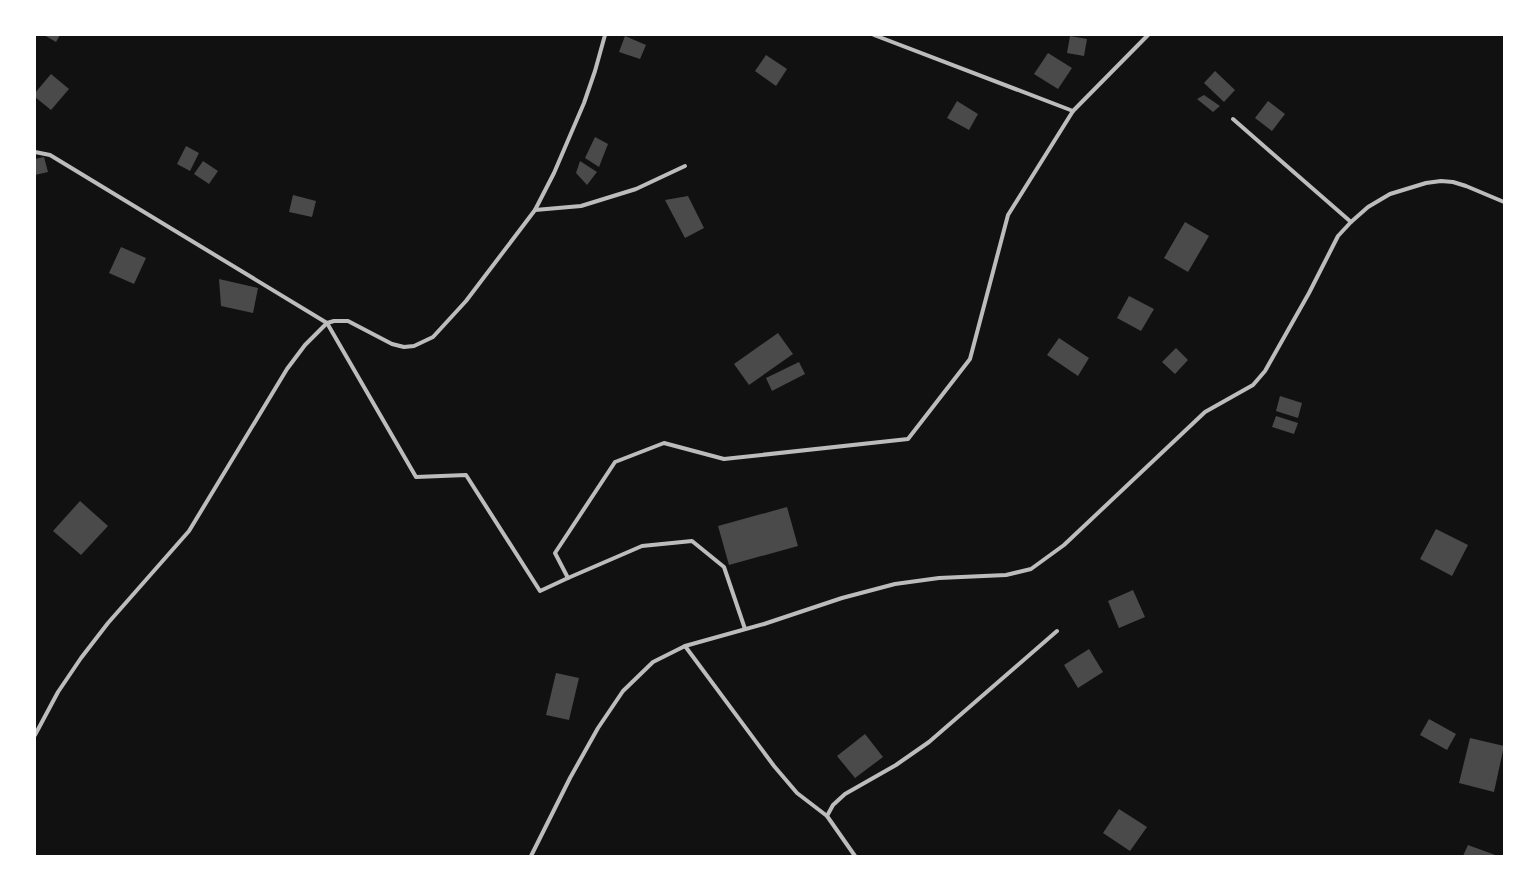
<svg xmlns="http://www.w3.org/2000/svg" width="1539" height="891" font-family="'Public Sans',sans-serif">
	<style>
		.building { fill: #4a4a4a }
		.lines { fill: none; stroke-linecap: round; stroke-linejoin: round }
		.minor { stroke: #bcbcbc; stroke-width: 4 }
	</style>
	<rect width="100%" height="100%" fill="#111"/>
	<!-- building -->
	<g class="building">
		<path d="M44,35h16l-4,7z"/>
		<path d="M625,36l21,9 -6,14 -21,-7z"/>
		<path d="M1070,36l17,3 -3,17 -17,-3z"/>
		<path d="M1048,53l24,15 -14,21 -24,-15z"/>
		<path d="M766,55l21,14 -11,17 -21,-15z"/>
		<path d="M1215,71l20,19 -11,12 -20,-19z"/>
		<path d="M51,74l18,15 -18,21 -16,-13v-4z"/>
		<path d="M1204,95l16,11 -7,6 -16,-13z"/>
		<path d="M957,101l21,13 -9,16 -22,-12z"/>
		<path d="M1268,101l17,13 -13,17 -17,-13z"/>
		<path d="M595,137l13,7 -9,23 -14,-9z"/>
		<path d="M186,146l13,7 -9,18 -13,-7z"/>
		<path d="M44,157l4,15 -13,3v-16z"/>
		<path d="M203,161l15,10 -9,13 -15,-10z"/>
		<path d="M580,161l17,11 -10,13 -11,-12z"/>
		<path d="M293,195l23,6 -4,16 -23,-5z"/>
		<path d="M688,196l16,32 -19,10 -20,-38z"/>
		<path d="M1185,222l24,14 -21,36 -24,-14z"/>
		<path d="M121,247l25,11 -12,26 -25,-11z"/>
		<path d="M219,279l39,9 -5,25 -32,-7z"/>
		<path d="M1129,296l25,13 -13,22 -24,-13z"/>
		<path d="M778,333l15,21 -44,31 -15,-21z"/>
		<path d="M1059,338l30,20 -11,18 -31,-21z"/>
		<path d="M1176,348l12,12 -13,14 -13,-12z"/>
		<path d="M799,362l6,12 -33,17 -6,-13z"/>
		<path d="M1280,396l22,7 -4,15 -22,-7z"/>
		<path d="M1276,416l22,7 -4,11 -22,-7z"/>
		<path d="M80,501l28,25 -27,29 -28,-24z"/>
		<path d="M787,507l11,39 -69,19 -11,-39z"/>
		<path d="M1436,529l32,16 -16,31 -32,-17z"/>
		<path d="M1133,590l12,27 -26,11 -11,-27z"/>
		<path d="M1089,649l14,23 -25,16 -14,-23z"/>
		<path d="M556,673l23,5 -10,42 -23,-5z"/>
		<path d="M1429,719l27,15 -9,16 -27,-15z"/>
		<path d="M865,734l18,23 -28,21 -18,-22z"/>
		<path d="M1470,738l34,8 -10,46 -35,-9z"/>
		<path d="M1119,809l28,18 -17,24 -27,-18z"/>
		<path d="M1468,845l30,11h-35z"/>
	</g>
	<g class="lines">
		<!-- minor -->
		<g class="minor">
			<path d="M874,35l199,76"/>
			<path d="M1233,119l118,103"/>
			<path d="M35,152l15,3 277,168 89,154 50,-2 74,116 28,-13"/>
			<path d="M535,210l46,-4 55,-17 49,-23"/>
			<path d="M745,629l-21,-62 -32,-26 -50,5 -74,32 -13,-25 60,-91 49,-19 60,16 184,-20 62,-80 38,-144 65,-104 75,-76"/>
			<path d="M685,646l89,120 23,27 30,23"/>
			<path d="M35,735l23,-43 23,-34 27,-35 81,-92 98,-162 18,-24 22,-22 7,-2h14l44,23 12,3 10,-1 19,-9 33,-36 69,-91 19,-37 30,-70 11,-32 10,-36"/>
			<path d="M531,856l39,-78 28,-50 25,-37 30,-29 32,-16 79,-22 78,-26 53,-14 44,-6 67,-3 25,-6 33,-24 141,-133 48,-27 12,-14 44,-78 29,-57 13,-14 17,-15 22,-13 36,-11 15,-2 12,1 13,4 38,16"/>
			<path d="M855,856l-28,-40 6,-11 12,-11 51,-29 33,-23 128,-111"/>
		</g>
	</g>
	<!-- border -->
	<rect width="1539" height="891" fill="none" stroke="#ffffff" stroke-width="72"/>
</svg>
